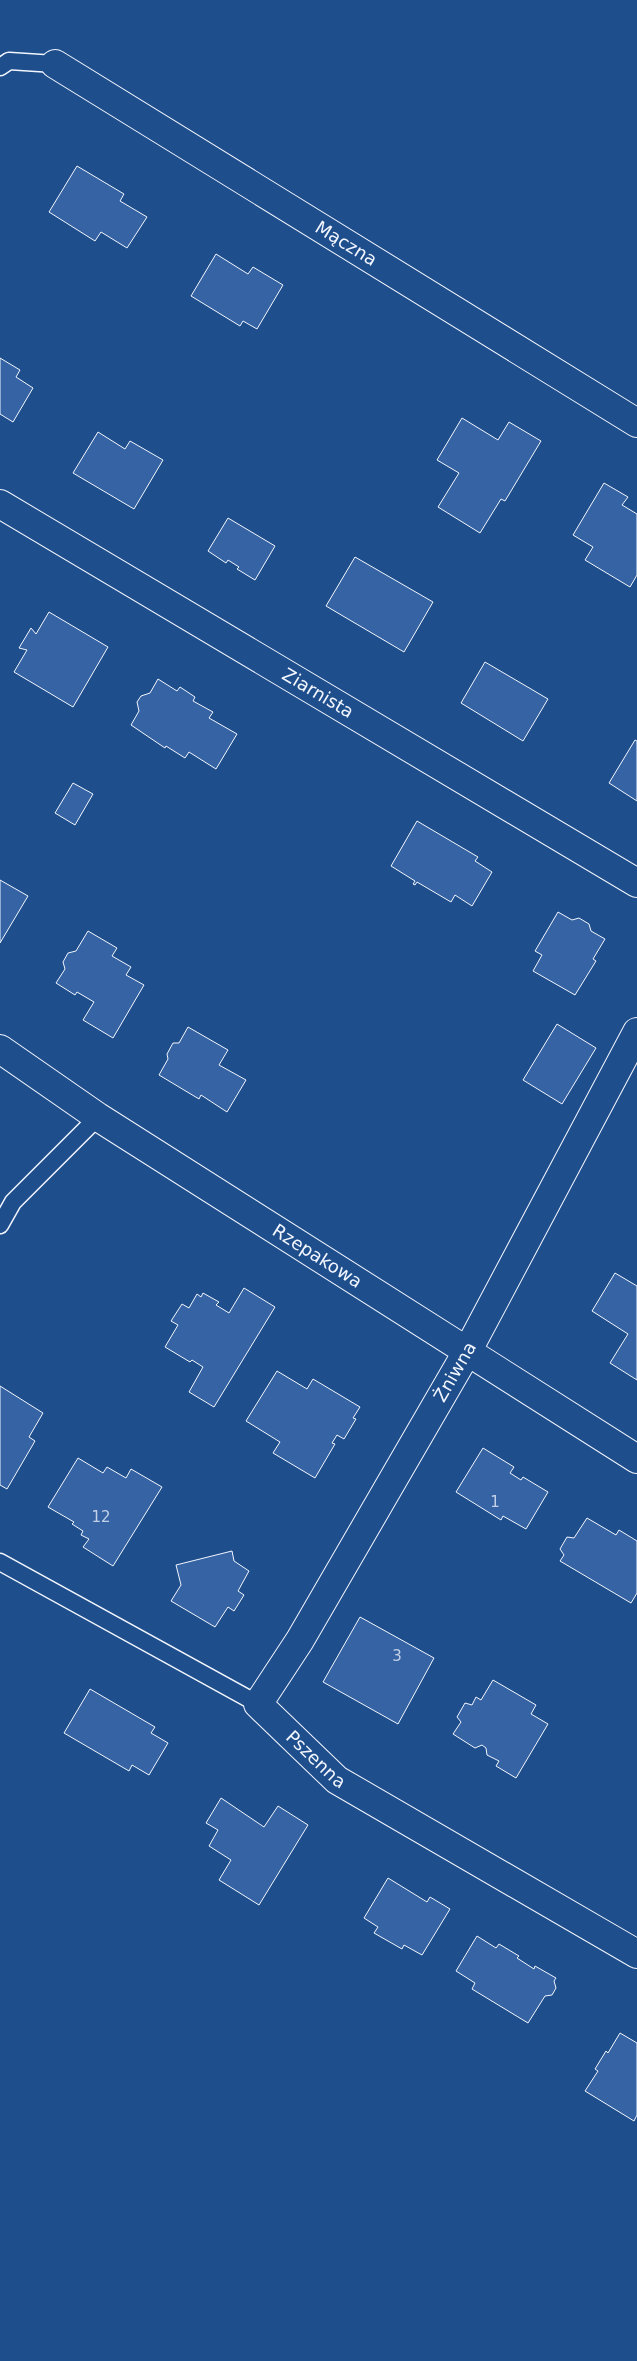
<svg xmlns="http://www.w3.org/2000/svg" width="637" height="2361" font-family="'DejaVu Sans',sans-serif">
	<style>
		.building { fill: #3563a3; stroke: #f2f6ff }
		.lines { fill: none; stroke-linecap: round; stroke-linejoin: round }
		.lane-casing { stroke: #f2f6ff; stroke-width: 19 }
		.street-casing { stroke: #f2f6ff; stroke-width: 30 }
		.lane { stroke: #1f4e8c; stroke-width: 16 }
		.street { stroke: #1f4e8c; stroke-width: 28 }
		.labels { text-anchor: middle; stroke-width: 4; stroke-linejoin: round; paint-order: stroke }
		.number-label { font-size: 15px; fill: #c3d1e8 }
		.street-label { font-size: 18px; fill: #f2f6ff; stroke: #1f4e8c }
	</style>
	<rect width="100%" height="100%" fill="#1f4e8c"/>
	<!-- building -->
	<g class="building">
		<path d="M77,166l47,28 -4,7 27,16 -20,31 -26,-16 -6,9 -46,-29z"/>
		<path d="M216,254l32,20 5,-7 30,18 -26,44 -14,-8 -3,5 -49,-30z"/>
		<path d="M0,358l20,12 -4,7 17,11 -20,34 -13,-8z"/>
		<path d="M462,418l36,22 11,-18 32,19 -36,60 -4,-2 -21,34 -42,-26 21,-34 -22,-13z"/>
		<path d="M98,432l27,17 5,-8 33,19 -29,49 -61,-36z"/>
		<path d="M604,483l24,14 -6,8 15,9v61l-7,12 -45,-27 8,-13 -20,-12z"/>
		<path d="M228,518l47,28 -20,34 -18,-11 2,-2 -11,-7 -2,3 -18,-12z"/>
		<path d="M355,557l78,45 -29,50 -78,-46z"/>
		<path d="M49,612l59,35 -35,60 -59,-35 13,-22 -8,-2 12,-20 5,6z"/>
		<path d="M485,662l63,37 -25,42 -62,-38z"/>
		<path d="M158,679l19,12 3,-4 15,10 -2,4 20,11 -4,6 28,16 -21,35 -27,-17 -4,6 -19,-12 -1,2 -34,-23 8,-14 -2,-9 4,-6 9,-3z"/>
		<path d="M635,740l2,1v60l-28,-18z"/>
		<path d="M73,783l20,11 -18,31 -20,-12z"/>
		<path d="M417,821l61,36 -3,4 17,11 -20,34 -17,-11 -4,7 -34,-20 -2,3 -2,-1 2,-3 -24,-15z"/>
		<path d="M0,880l28,16 -28,47z"/>
		<path d="M558,912l14,8 7,-2 10,6 2,7 14,8 -12,20 3,2 -21,34 -42,-24 9,-16 -7,-4z"/>
		<path d="M88,931l29,17 -5,8 19,11 -5,8 18,10 -31,53 -30,-18 11,-18 -17,-10 -2,3 -19,-12 9,-14 -2,-7 5,-9 8,-2z"/>
		<path d="M557,1024l39,24 -34,56 -39,-24z"/>
		<path d="M188,1027l40,23 -9,15 27,15 -19,32 -26,-17 -2,4 -40,-24 9,-16 -1,-5 6,-11h6z"/>
		<path d="M615,1273l22,13v94l-27,-17 18,-29 -36,-23z"/>
		<path d="M244,1288l31,19 -61,100 -25,-15 14,-25 -11,-7 -2,2 -25,-15 13,-22 -7,-4 11,-17 7,4 8,-14 4,3 2,-4 16,9 -3,3 13,8z"/>
		<path d="M277,1371l30,18 6,-10 47,28 -7,11 3,1 -12,20 -7,-4 -5,8 3,1 -20,34 -42,-25 7,-11 -34,-21z"/>
		<path d="M0,1386l43,27 -14,24 6,4 -28,48 -7,-4z"/>
		<path d="M483,1448l31,19 -4,6 11,7 2,-3 25,15 -22,37 -23,-13 -2,4 -45,-28z"/>
		<path d="M78,1458l25,15 4,-6 19,11 5,-9 31,18 -49,79 -30,-19 6,-8 -8,-4 2,-4 -11,-7 2,-2 -26,-15z"/>
		<path d="M587,1518l29,17 3,-5 18,11v52l-6,10 -71,-42 4,-6 -4,-6 7,-12 7,1z"/>
		<path d="M232,1551l2,10 15,10 -11,20 6,4 -10,16 -6,-4 -13,20 -44,-26 10,-16 -5,-20z"/>
		<path d="M360,1617l74,41 -36,66 -75,-42z"/>
		<path d="M493,1680l43,25 -5,9 17,10 -32,54 -20,-12 3,-5 -12,-6 -1,-7 -4,-3 -7,3 -22,-14 8,-12 -4,-5 8,-14 7,2 4,-8 5,3z"/>
		<path d="M90,1689l65,38 -4,6 17,10 -19,32 -17,-10 -3,6 -65,-38z"/>
		<path d="M221,1798l43,29 14,-21 30,19 -49,80 -40,-25 12,-20 -22,-14 9,-16 -12,-7z"/>
		<path d="M388,1878l39,24 3,-5 20,12 -28,46 -18,-10 -2,4 -28,-16 4,-6 -14,-9z"/>
		<path d="M477,1936l19,12 3,-4 20,12 -2,2 17,11 1,-3 21,12 -2,3 2,7 -4,7 -7,1 -17,27 -56,-34 3,-6 -19,-12z"/>
		<path d="M620,2033l17,10v72l-3,6 -49,-30 13,-20 -3,-2 11,-18 2,2z"/>
	</g>
	<g class="lines">
		<defs>
			<g id="lane">
				<path d="M0,67l9,-6 46,3"/>
				<path d="M0,1225l13,-23 85,-85"/>
				<path d="M0,1562l258,142"/>
			</g>
			<g id="street">
				<path id="s1" d="M55,64l582,359"/>
				<path id="s2" d="M0,504l637,379"/>
				<path id="s3" d="M637,1032l-170,320 -167,288 -42,64 79,76 300,174"/>
				<path id="s4" d="M0,1049l98,68 539,342"/>
			</g>
		</defs>
		<!-- lane casing -->
		<use href="#lane" class="lane-casing"/>
		<!-- street casing -->
		<use href="#street" class="street-casing"/>
		<!-- lane -->
		<use href="#lane" class="lane"/>
		<!-- street -->
		<use href="#street" class="street"/>
	</g>
	<g class="labels">
		<!-- number labels -->
		<g class="number-label">
			<text x="495" y="1507">1</text>
			<text x="101" y="1522">12</text>
			<text x="397" y="1661">3</text>
		</g>
		<!-- street labels -->
		<g class="street-label">
			<text dy="6" stroke="none"><textPath href="#s1" startOffset="342">Mączna</textPath></text>
			<text dy="6" stroke="none"><textPath href="#s2" startOffset="370">Ziarnista</textPath></text>
			<text dy="6" stroke="none"><textPath href="#s4" startOffset="379">Rzepakowa</textPath></text>
			<text transform="translate(455 1372) rotate(-60)" y="6">Żniwna</text>
			<text dy="6" stroke="none"><textPath href="#s3" startOffset="852">Pszenna</textPath></text>
		</g>
	</g>
</svg>
